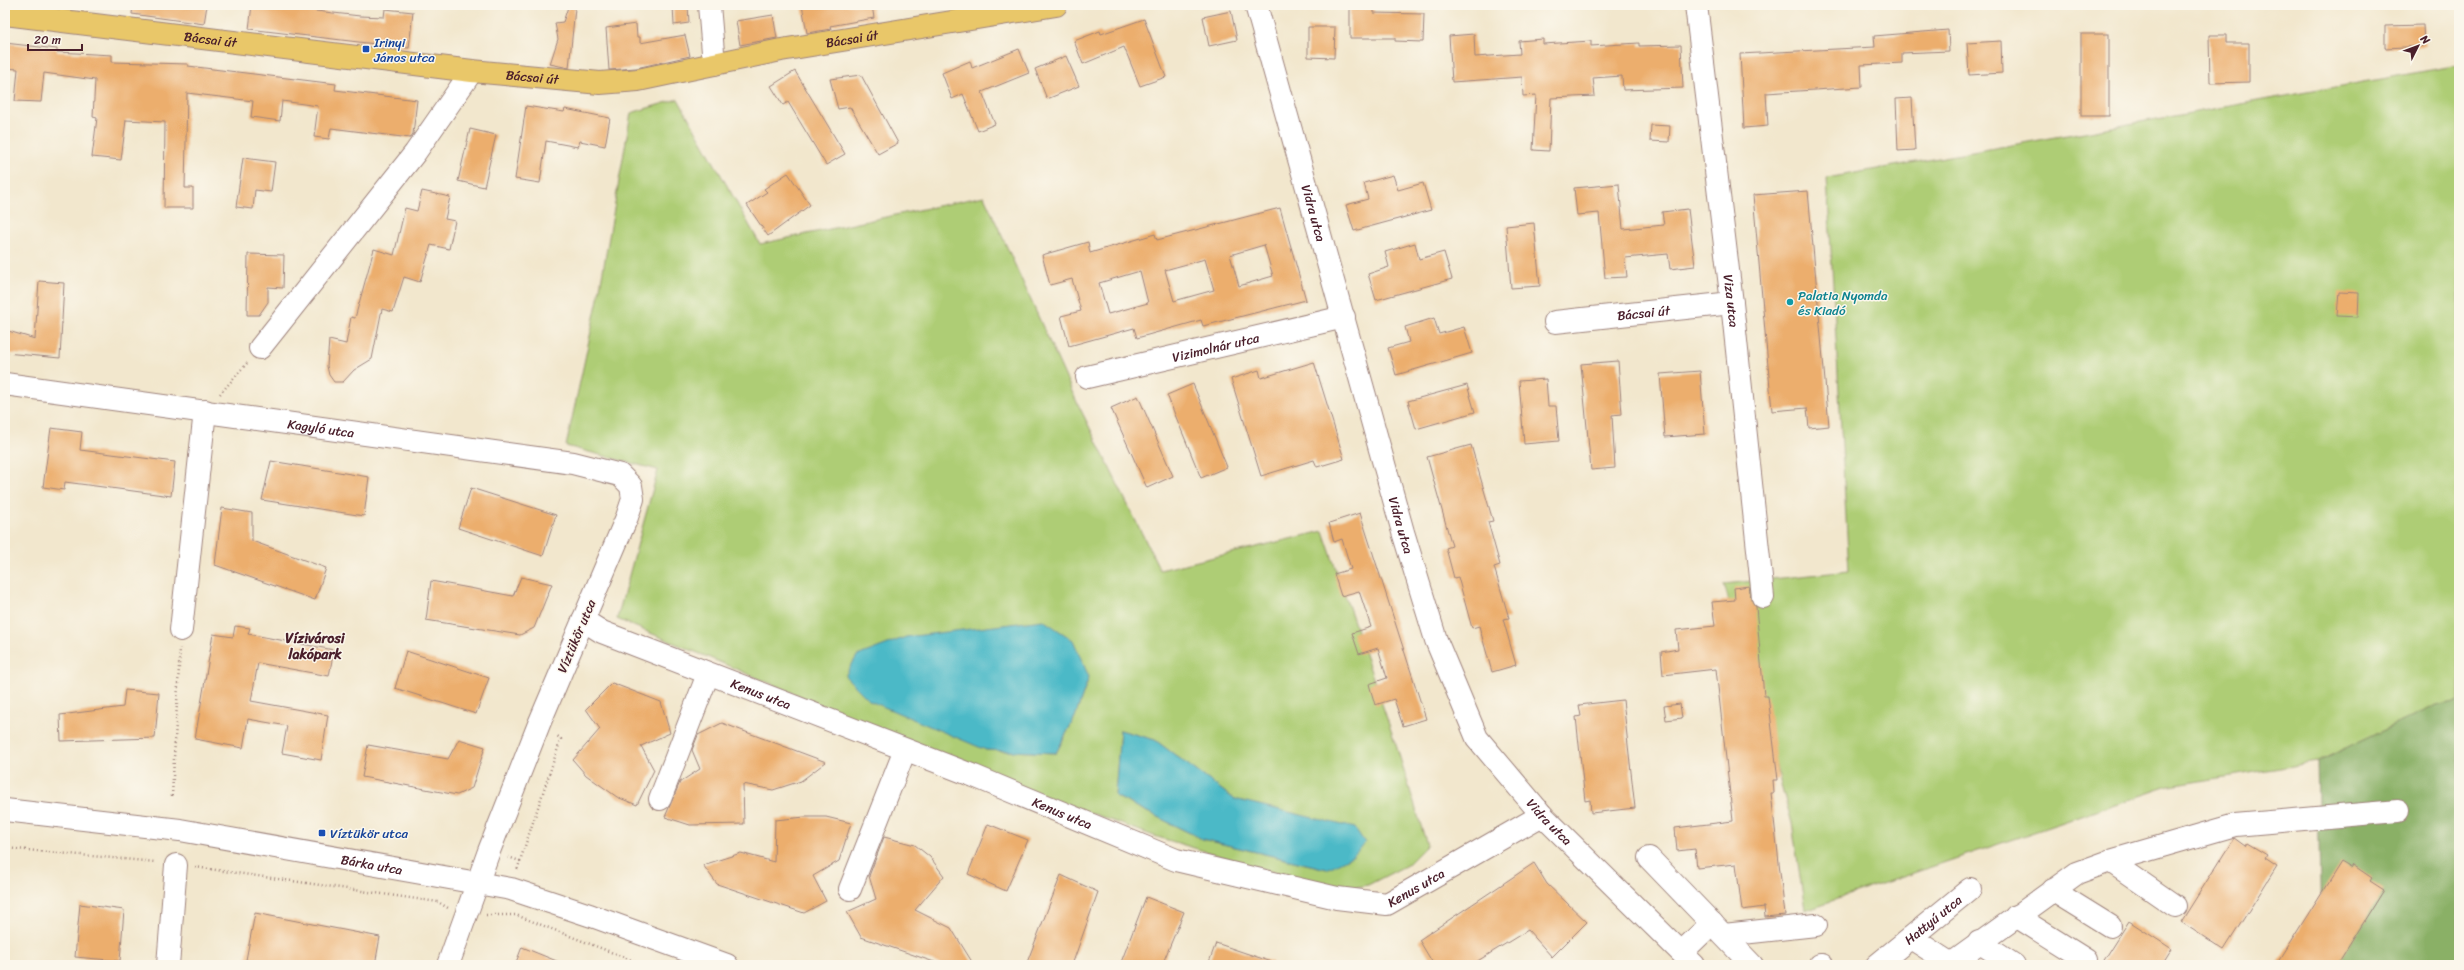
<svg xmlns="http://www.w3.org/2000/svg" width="2464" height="970" font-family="Sriracha,sans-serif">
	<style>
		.green { fill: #aecd75; stroke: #7c7650; fill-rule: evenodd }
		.forest { fill: #8ab066; stroke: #6a6848 }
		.water { fill: #4cb9c7; stroke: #4b6c79 }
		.building { fill: #ecae6d; fill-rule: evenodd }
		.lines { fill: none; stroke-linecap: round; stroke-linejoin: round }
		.minor-casing { stroke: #9e837c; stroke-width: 24 }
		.major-casing { stroke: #9e837c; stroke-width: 24 }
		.path { stroke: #9e837c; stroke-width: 2.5; stroke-dasharray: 1 3; stroke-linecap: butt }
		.minor { stroke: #fff; stroke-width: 22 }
		.major { stroke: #e9c769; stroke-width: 22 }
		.transit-dot { fill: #1a4fb4; stroke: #fbf7ec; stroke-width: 1.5 }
		.culture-dot { fill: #0f9aa8; stroke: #fbf7ec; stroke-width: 1.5 }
		.labels { text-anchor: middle; stroke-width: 3; stroke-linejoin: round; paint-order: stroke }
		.street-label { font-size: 13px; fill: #4a1f2b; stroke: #fbf7ec }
		.transit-label { font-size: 13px; fill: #164399; stroke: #fbf7ec; text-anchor: start }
		.culture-label { font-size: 13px; fill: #0d838f; stroke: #fbf7ec; text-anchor: start }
		.neighbourhood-label { font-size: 14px; font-weight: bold; fill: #4a1f2b; stroke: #fbf7ec }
	</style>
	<rect width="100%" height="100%" fill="#fbf7ec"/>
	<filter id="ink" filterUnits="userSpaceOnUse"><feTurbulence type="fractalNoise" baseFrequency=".025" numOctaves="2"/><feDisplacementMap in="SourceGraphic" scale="8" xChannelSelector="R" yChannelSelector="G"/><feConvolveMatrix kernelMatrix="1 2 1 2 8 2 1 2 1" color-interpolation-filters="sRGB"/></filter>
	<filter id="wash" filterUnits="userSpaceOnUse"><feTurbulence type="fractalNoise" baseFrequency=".012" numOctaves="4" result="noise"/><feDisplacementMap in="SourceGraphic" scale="16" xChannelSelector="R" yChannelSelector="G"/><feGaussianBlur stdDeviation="0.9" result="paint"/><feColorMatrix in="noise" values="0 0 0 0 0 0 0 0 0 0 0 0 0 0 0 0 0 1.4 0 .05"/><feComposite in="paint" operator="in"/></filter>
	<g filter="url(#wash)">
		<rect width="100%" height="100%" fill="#f2e7cd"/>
		<!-- green -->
		<g class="green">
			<path d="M2459,65v635l-22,5 -120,57 -148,24 -364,124 -13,-87 -68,-239 125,-13 -22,-393z"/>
			<path d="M678,99l82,145 224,-48 90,200 86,174 163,-39 74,217 30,97 -20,20 -39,20 -32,6 -185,-56 -158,-58 -376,-158 41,-149 -92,-24 32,-147 33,-186zM1089,677l-14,40 -19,36 -70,-3zM1120,730l35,10 172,129 -125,-30 -87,-43z"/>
		</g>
		<!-- forest -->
		<path class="forest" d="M2459,700v265h-137l-5,-203 120,-57z"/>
		<!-- water -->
		<g class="water">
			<path d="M1043,620l30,20 16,37 -14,40 -19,36 -70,-3 -116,-49 -25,-25 12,-20 49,-19z"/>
			<path d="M1120,730l35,10 79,59 121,29 10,15 -11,12 -27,14 -125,-30 -87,-43z"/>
		</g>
		<g id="blocks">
			<!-- building -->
			<g class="building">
				<path d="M133,5h74l-3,19 -72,-10z"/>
				<path d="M252,5h64v6l44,5 24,1 1,-8 28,3 -4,36 -160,-19z"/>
				<path d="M673,5h15l1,18 -15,2z"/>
				<path d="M802,5h70l2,13 -44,8 1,3 -24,4z"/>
				<path d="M568,7l7,1 -6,60 -19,-4 8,-25 -3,-16 8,-1z"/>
				<path d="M1350,8l24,1v4l50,1 -1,28 -28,-1v-3h-45z"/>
				<path d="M1231,11l6,29 -28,6 -6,-29z"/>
				<path d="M773,15l4,23 -37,7 -4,-24z"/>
				<path d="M1144,19l22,58 -26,9 -16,-39 -41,17 -9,-23 26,-10 1,3z"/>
				<path d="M636,24l1,13h3v6l45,-8 5,21 -54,12 -27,2 -3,-42z"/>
				<path d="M2423,25l1,21 -39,2v-22z"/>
				<path d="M1308,27h27l-1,31 -26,-1z"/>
				<path d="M1948,30l1,21 -47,2v10l-41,2 1,22 -96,6 2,33 -24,2 -4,-74 135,-7 -1,-11z"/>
				<path d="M1474,34l1,23 45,-3 -1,-13 24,-2v5l48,-3v5l48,-3v3l42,-1 2,43 -60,2 -1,-14 -29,2 2,18 -44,2 -2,53 -16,-1 3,-55 -13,1 -1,-19 -70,5 -3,-46z"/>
				<rect x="2081" y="34" width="28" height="82"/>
				<path d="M2209,35h17v8h23v39l-39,1z"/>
				<path d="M2001,41l1,32 -33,2 -2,-32z"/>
				<path d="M5,43l52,6v3l55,3v7l76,2v2l148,18 -1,6 82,10 -4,34 -3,4 -79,-10 -2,11 -15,-2 4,-31 -36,-5 -2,20 -29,-4 2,-16 -66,-8 -2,95h8v20h-29l1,-86 -39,-2 -5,40 -29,-3 5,-39 -4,-1 2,-37 -51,-7 -3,29 -26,-1 3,-32 -13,-1z"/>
				<path d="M1019,49l10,24 -47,19 13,32 -17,7 -15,-37 -11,5 -10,-26 28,-12 2,7z"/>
				<path d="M1066,56l13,30 -32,13 -12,-30z"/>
				<path d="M795,71l50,83 -19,11 -38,-63 -5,3 -12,-19z"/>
				<path d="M861,75l37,68 -20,11 -28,-47 -12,2 -8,-30z"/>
				<path d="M1912,98l3,52 -17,1 -2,-52z"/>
				<path d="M526,106l38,6 1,-3 45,9 -5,28 -25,-5 -2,6 -32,-6 -6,42 -25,-4z"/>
				<path d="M1651,125l19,1 -1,16 -19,-1z"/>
				<path d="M470,129l26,6 -12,52 -26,-6z"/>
				<path d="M243,158l32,4 -4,30 -16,-2 -2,19 -17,-2z"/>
				<path d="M788,173l22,32 -42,31 -21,-31 20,-13 -3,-3z"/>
				<path d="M1393,175l5,15 25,-7 8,27 -77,21 -8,-26 22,-6 -4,-16z"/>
				<path d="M1619,184l4,45 41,-4 -2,-13 26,-3 7,57 -25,3 -2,-15 -43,4 2,19 -22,1 -6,-65 -22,2 -3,-27z"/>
				<path d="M422,191l28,6 -5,22 10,2 -6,28 -18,-4 -11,37 -16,-5 -11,35 -11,-3 -10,50 -18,11 -11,12h-9l-5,-7 -2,-9 2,-26 17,4 5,-27 4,1 19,-69 20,6 11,-47 12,3z"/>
				<path d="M1808,191l21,235 -20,2 -2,-20 -35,3 -19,-216z"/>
				<path d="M1280,208l26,92 -103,26 -2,-6 -64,18 -3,-10 -65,18 -8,-30 20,-5 -9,-32 -22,6 -8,-30 46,-13 2,11 65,-19 2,6zM1264,245l9,31 -34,10 -9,-31zM1205,259l9,31 -40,11 -9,-31zM1140,271l8,32 -40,11 -9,-31z"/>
				<path d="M1534,223l6,63 -29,2 -5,-62z"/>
				<path d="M1415,243l4,16 25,-7 8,27 -76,21 -8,-26 21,-7 -4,-15z"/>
				<path d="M248,254l36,1 -1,33 -15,-1v15l-9,13h-12z"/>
				<path d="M39,281l25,2 -4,75 -55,-5v-23l30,9z"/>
				<path d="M2339,292l20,1 -1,24 -21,-1z"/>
				<path d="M1434,318l5,16 25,-7 8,26 -76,22 -8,-27 21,-6 -4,-15z"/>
				<path d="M1618,361l4,53 -10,1 3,53 -24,2 -10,-106z"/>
				<path d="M1314,362l30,97 -27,8 -3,-7 -53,16 -30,-97 28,-9 2,8z"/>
				<path d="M1700,371l5,63 -40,3 -5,-63z"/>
				<path d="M1546,379l2,27h8l3,35 -35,3 -5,-63z"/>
				<path d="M1193,384l34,83 -26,11 -34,-83z"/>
				<path d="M1467,385l8,27 -59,17 -8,-28z"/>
				<path d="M1138,396l35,80 -26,12 -36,-80z"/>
				<path d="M51,428l31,4 -2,18 95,12 -4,34 -106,-14 -1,8 -21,-3z"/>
				<path d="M1471,445l22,76 -5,1 12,43 -6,2 15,51 -6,1 13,46 -24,7 -13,-46 -7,2 -14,-51 -4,1 -8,-30 6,-2 -25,-89z"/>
				<path d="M271,461l98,16 -5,39 -102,-16z"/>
				<path d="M471,488l85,27 -13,41 -85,-28z"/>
				<path d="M222,508l30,5v28l74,27 -11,32 -100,-35z"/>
				<path d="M1360,513l66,206 -23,7 -9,-27 -19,6 -6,-21 18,-6 -9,-30 -19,6 -7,-21 19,-6 -12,-36 -18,5 -7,-22 17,-5 -9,-30 -8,3 -5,-19z"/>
				<path d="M521,577l31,7 -18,44 -14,7 -94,-15 5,-39 82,15z"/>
				<path d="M1749,586l2,13 5,8 8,89h4l10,84h-5l1,13h-3l14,122 -20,2 -1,-10 -22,3 -6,-46 -39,4 -2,-19 -18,2 -2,-23 58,-7 -17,-152 -53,6 -2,-23 17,-3 -2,-19 39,-4 -3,-24 23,-2 -1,-12z"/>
				<path d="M235,626l15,2 -2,6 86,16 -5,26 -71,-13 -7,38 77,14 -7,45 -39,-7 5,-27 -39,-7 -5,29 -48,-9 18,-105 20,3z"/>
				<path d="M406,651l83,27 -13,36 -81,-26z"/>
				<path d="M612,683l49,19 9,31 -29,13 13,24 -17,35 -20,-8 -31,-22 -13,-15 27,-31 -14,-20z"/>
				<path d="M125,690l34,3 -4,45 -94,3 -1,-26 63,-8z"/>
				<path d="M1623,700l12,108 -44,5 -1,-13 -5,1 -9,-84 5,-1 -2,-11z"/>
				<path d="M1680,704l2,14 -16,2 -2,-14z"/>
				<path d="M722,723l104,39 -25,19 -28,9 -30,-6 1,40 -54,1 -25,-8 15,-35 20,-13 -8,-19 6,-15z"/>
				<path d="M459,739l26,8 -13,41 -15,7 -95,-18 6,-32 80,14z"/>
				<path d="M805,817h21l25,6 -12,38 -26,15 13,25 -22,12 -87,-29 -14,-19 38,-12 33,9 1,-42z"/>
				<path d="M988,824l40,16 -22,51 -38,-17z"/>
				<path d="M884,837l31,8 15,12 14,19 -29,34 36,18 23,37h-31l-82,-28 -14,-25 29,-13 -7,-23z"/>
				<path d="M2234,838l11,8 2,-3 20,12 -2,3 12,8 -53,84 -43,-28z"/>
				<path d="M2341,862l10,6 2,-3 19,13 -2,3 14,9 -47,75h-61z"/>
				<path d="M1534,863l13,21 40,38 -35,35 -24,-27 -57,35h-37l-15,-25z"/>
				<path d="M1061,875l37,17 -26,73h-46z"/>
				<path d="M1146,897l38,15 -22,53h-42z"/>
				<path d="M80,904l44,6 -4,51 -45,-4z"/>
				<path d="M255,913l125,24 -5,28h-102l-27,-5z"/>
				<path d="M2129,921l43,28 -10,16h-61z"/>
				<path d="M1216,943l56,19v3h-64z"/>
				<path d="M522,947l42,17v1h-49z"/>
			</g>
		</g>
	</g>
	<g filter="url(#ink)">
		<use href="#blocks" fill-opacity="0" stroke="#9e837c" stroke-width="1"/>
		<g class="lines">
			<defs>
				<g id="minor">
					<path d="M709,5l5,59"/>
					<path id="s1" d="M1256,5l147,527 33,108 41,98 65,77 152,150"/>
					<path id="s2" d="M1696,5l36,298 31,294"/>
					<path id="s3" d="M1555,322l177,-19"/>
					<path d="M260,348l155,-195 57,-82"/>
					<path id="s4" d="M1087,377l257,-60"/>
					<path id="s5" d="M5,384l568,79 47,12 11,11 2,13 -6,18 -88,207 -50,127 -41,114"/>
					<path id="s6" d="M583,620l19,12 372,144 202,84 161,38 50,6 155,-89"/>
					<path d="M181,630l24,-219"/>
					<path d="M660,799l48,-125"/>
					<path id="s7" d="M5,810l175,20 331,59 81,27 135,49"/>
					<path d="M1649,858l103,107"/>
					<path d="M2110,861l65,45"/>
					<path d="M850,889l55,-139"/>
					<path d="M2052,890l58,36"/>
					<path d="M2016,916l70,44"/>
					<path d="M1724,935l92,-10"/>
					<path d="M1911,938l42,27"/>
					<path d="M1979,942l35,23"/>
					<path d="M1682,952l30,-29"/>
					<path d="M1951,964l126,-91 33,-12 125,-36 163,-14"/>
					<path d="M168,965l8,-100"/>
					<path d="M1820,965h2"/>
					<path id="s8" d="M1877,965l93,-76"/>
				</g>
				<g id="major">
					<path id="s9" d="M5,14l467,57 128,12 38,-3 143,-30 275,-45"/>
				</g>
			</defs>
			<!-- minor casing -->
			<use href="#minor" class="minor-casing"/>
			<!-- major casing -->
			<use href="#major" class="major-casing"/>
			<!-- path -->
			<g class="path">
				<path d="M220,394l28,-32"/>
				<path d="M172,796l8,-148"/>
				<path d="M5,848l151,14"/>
				<path d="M508,857l12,4 -3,10"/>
				<path d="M520,861l41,-122 -5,-4"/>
				<path d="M195,867l243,35 10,6"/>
				<path d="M486,915h30l128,50"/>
			</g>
			<!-- minor -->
			<use href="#minor" class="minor"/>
			<!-- major -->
			<use href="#major" class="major"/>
		</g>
	</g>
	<!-- markers -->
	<g class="transit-dot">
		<rect x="362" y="45" width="8" height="8" rx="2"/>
		<rect x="318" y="829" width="8" height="8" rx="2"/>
	</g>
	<circle class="culture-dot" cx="1790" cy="302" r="4"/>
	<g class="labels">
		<!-- street labels -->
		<g class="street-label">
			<text dy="5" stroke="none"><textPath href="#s9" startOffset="855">Bácsai út</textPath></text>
			<text dy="5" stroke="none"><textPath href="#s9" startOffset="207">Bácsai út</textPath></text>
			<text dy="5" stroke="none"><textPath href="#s9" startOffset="531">Bácsai út</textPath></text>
			<text dy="5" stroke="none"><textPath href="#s1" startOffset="216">Vidra utca</textPath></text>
			<text dy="5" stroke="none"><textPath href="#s2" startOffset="298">Viza utca</textPath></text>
			<text dy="5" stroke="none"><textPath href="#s3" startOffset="89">Bácsai út</textPath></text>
			<text dy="5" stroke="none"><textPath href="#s4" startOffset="132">Vizimolnár utca</textPath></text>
			<text dy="5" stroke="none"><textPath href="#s5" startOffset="319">Kagyló utca</textPath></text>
			<text dy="5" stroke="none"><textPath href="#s1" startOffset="540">Vidra utca</textPath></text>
			<text transform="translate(576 636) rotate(-67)" y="5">Víztükör utca</text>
			<text dy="5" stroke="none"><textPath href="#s6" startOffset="193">Kenus utca</textPath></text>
			<text dy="5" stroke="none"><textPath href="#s6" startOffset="517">Kenus utca</textPath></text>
			<text dy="5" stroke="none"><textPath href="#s1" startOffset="877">Vidra utca</textPath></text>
			<text dy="5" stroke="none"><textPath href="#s7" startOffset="371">Bárka utca</textPath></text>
			<text dy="5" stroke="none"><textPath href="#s6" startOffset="889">Kenus utca</textPath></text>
			<text dy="5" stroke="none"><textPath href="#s8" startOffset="72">Hattyú utca</textPath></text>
		</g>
		<!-- transit labels -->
		<g class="transit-label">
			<text x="374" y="47">Irinyi<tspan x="374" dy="15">János utca</tspan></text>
			<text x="330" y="838">Víztükör utca</text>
		</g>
		<!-- culture labels -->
		<g class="culture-label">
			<text x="1798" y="300">Palatia Nyomda<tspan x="1798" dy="15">és Kiadó</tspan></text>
		</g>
		<!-- neighbourhood labels -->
		<g class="neighbourhood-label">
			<text x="315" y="643">Vízivárosi<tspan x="315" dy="16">lakópark</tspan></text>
		</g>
	</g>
	<!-- margin -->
	<rect width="2464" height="970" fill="none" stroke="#fbf7ec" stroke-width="20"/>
	<!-- north arrow -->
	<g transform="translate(2418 46) rotate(48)" stroke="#fbf7ec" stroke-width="3" paint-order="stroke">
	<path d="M0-3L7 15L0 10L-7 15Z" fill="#4a1f2b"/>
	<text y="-6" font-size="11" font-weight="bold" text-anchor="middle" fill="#4a1f2b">N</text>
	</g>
	<!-- scale -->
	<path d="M28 44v6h54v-6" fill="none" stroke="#4a1f2b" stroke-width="2"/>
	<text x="34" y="44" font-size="12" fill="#4a1f2b" stroke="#fbf7ec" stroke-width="3" paint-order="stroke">20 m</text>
</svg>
